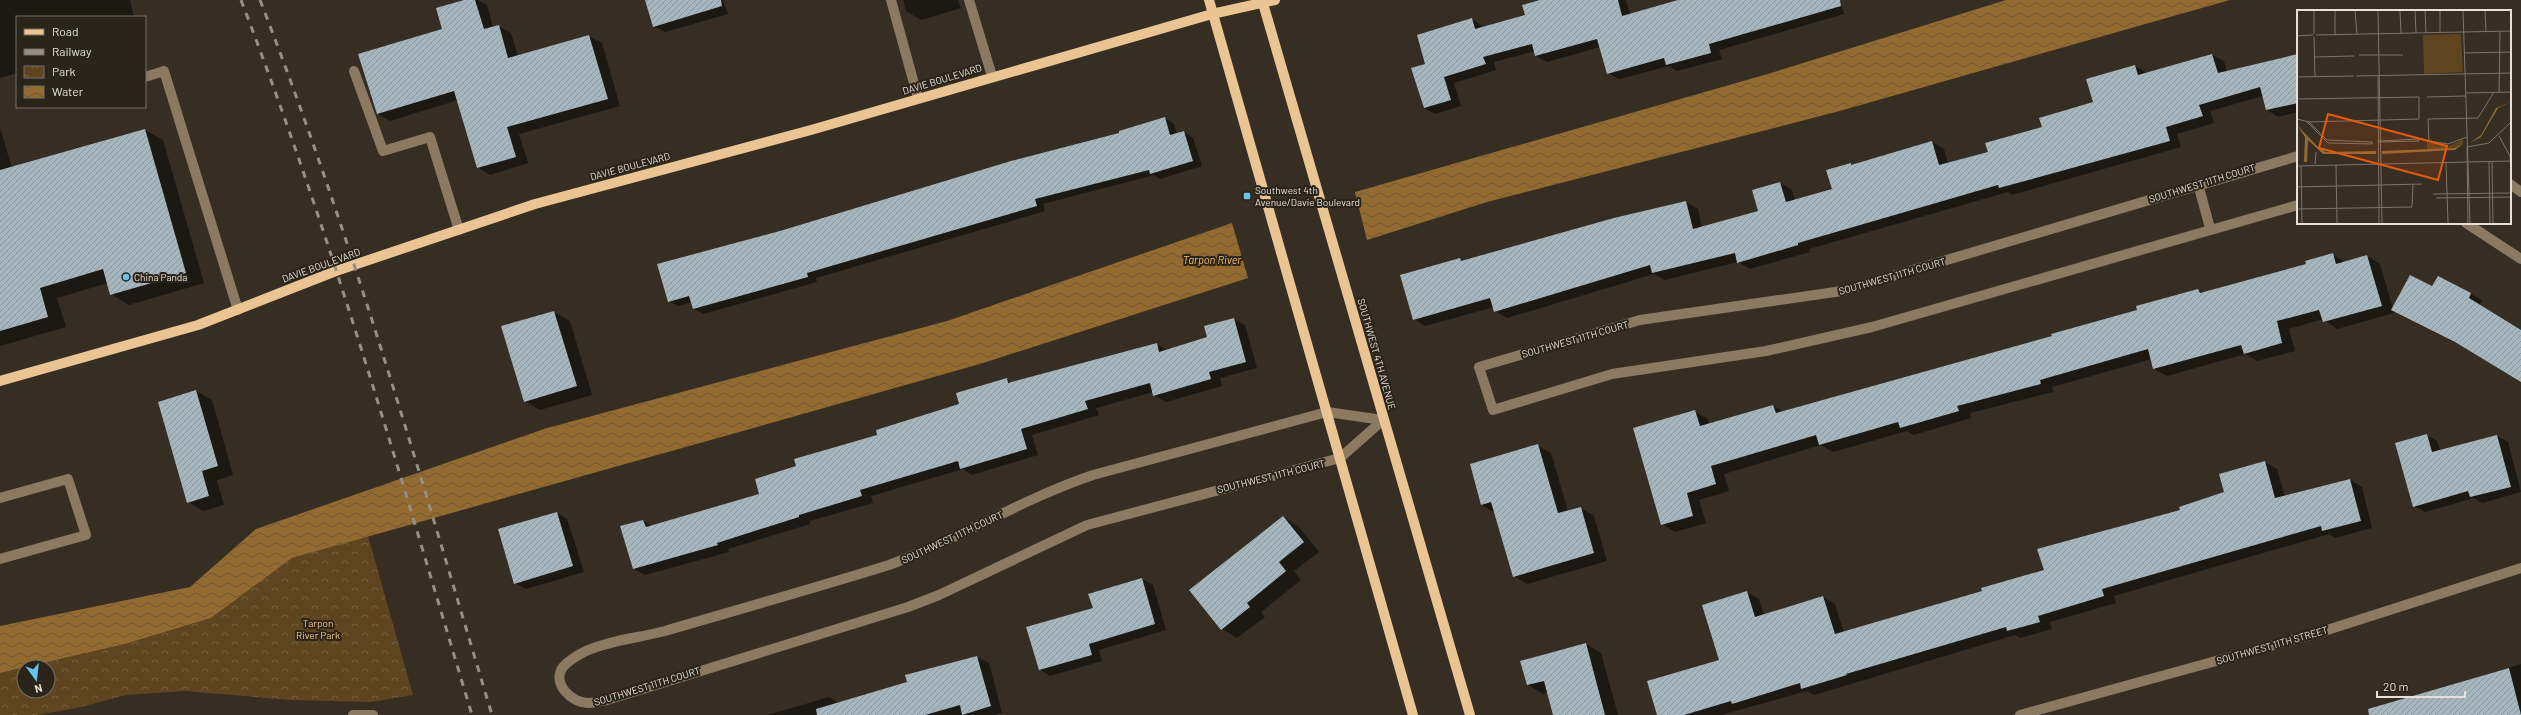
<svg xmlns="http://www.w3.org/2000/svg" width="2521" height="715" font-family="Barlow,sans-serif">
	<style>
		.park { fill: url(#park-crowns) }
		.water { fill: url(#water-waves) }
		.shadow { fill: #0007 }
		.building { fill: url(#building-hatch) }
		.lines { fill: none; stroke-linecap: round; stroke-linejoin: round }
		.minor { stroke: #8c7962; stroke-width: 10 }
		.major { stroke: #eac492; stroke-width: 10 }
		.rail { stroke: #968f87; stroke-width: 3; stroke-dasharray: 7 7; stroke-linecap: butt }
		.poi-dot { fill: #66c4ef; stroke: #2b2419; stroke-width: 1.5 }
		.labels { text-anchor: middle; stroke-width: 4; stroke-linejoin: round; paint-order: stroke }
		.street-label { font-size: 10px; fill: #e6e0da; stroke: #2b2419 }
		.poi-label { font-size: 10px; fill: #e6e0da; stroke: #2b2419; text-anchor: start }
		.park-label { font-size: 10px; fill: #f7c787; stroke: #2b2419 }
		.water-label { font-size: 11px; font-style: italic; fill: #fabe6a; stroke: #2b2419 }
		.inset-road { fill: none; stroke: #7c756c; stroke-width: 1 }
		.view { fill: #e8590c; fill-opacity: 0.15; stroke: #e8590c; stroke-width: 2 }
		.inset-edge { fill: none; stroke: #e6e0da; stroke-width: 2 }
	</style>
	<defs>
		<pattern id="park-crowns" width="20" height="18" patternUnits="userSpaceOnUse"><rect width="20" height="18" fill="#5f451f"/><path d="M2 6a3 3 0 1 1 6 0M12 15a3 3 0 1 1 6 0" fill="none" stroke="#76603f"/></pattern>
		<pattern id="water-waves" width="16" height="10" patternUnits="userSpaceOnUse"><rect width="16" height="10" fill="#936a2f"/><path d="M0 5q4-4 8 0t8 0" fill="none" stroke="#705837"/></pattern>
		<pattern id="building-hatch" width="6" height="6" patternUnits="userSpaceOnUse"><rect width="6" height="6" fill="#a6b6be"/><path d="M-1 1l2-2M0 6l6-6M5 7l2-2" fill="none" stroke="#8e999f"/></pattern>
	</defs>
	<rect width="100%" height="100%" fill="#362d23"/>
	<!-- park -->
	<path class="park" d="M368,536l45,159 -42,7 -81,-2 -105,-9 -59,4 -49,13 -39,7h-38v-42l24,-5v23h24v-24h-21l98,-23 86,-26 81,-60z"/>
	<!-- water -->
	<g class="water">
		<path d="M2006,0h224l-394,112 -349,90 -120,38 -12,-48 416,-119z"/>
		<path d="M1232,223l16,55 -268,86 -688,194 -81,60 -86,26 -125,29v-47l190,-39 66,-58 291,-101 400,-107z"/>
	</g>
	<!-- shadow -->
	<g class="shadow">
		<path d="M0,0h130l4,17h-117v56l-17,5z"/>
		<path d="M468,0h9l10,5 6,22 6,-1 12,7 7,23 71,-20 13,7 18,63 -101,28 9,29 -38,12 -13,-8 -19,-67 -68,21 -13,-8z"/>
		<path d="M646,0h77l5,14 -63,18 -11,-6z"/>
		<path d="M903,0h55l3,8 -40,12 -15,-9z"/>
		<path d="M1544,0h82l4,14 52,-14h158l4,14 -125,36 3,9 -45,12 -8,-5 -50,13 -11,-6 -8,-26 -53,15 -11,-6 -1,-5 -41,11 2,8 -42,13 7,23 -26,8 -11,-6 2,-43 46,-46 11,8 43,-11z"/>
		<path d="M2212,55l12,6 3,11 71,-17v57l-20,5 -11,-7 -4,-14 -53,15 4,12 -37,11 4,13 -169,48 -4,-3 -199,57 1,3 -60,17 -12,-7 -73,18 -11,-6 -147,44 -12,-7 -1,-4 -69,19 -11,-7 45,-60 5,2 222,-59 12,7 4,19 57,-16 21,-29 12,7 3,10 38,-11 18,-25 2,2 79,-24 12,7 4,15 41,-11 105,-50 41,-37 12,7z"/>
		<path d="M1165,118l9,6 3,10 7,-2 9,6 9,28 -42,13 -6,-4 -111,29 2,7 -229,67 1,4 -114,32 -9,-5 -2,-7 -14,4 -9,-5 112,-69 340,-98z"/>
		<path d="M0,128l12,40 133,-38 18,10 41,143 -75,22 -18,-11 -3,-11 -51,15 9,29 -66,19z"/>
		<path d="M2332,254l13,8 22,-6 13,8 13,45 40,-22 5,-10 44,23 -3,5 42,26v50l-58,-35 -69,-36v3l-57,16 -14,-10 -34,10 6,22 -38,10 -12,-7 -78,22 -13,-7 -2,-10 -100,28 1,5 -83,21 1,5 -57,17 -7,-4 -74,21 -12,-7 -97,29 5,17 -30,9 7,23 -31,9 -13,-8 33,-112 13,7 1,5 64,-18 11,6 269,-75 85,-26 60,-21 6,3 103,-28z"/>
		<path d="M554,312l16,9 22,74 -52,15 -15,-9z"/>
		<path d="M1233,319l12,6 12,43 -37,10 2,8 -56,16 -12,-7 -1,-3 -57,16 3,7 -67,20 6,20 -66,20 -9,-6 -92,27 2,7 -63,18v3l-82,25 1,3 -84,23 -11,-6 -13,-42 22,-6 9,5 108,-31 37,-28 163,-62 47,-25 6,3 143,-39 11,6 41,-12z"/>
		<path d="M196,391l16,9 21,75 -16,5 7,25 -21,6 -15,-9z"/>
		<path d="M2427,435l10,6 3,10 57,-15 11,6 13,50 -39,11 -8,-5 -49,14 -11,-6z"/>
		<path d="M1538,446l13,7 17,58 13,-3 13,8 13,45 -80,23 -13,-8 -19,-63 -13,-8 -11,-40z"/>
		<path d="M2265,462l12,7 8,28 65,-17 12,7 10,41 -37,10 -6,-4 -215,62 2,7 -66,19 2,7 -32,9 -5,-3 -201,60 -7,-4 -86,24h-63l62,-54 27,-69 12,7 5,16 59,-18 12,7 9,29 139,-41 62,-22 180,-77z"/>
		<path d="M557,513l10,6 17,53 -58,17 -11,-6z"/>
		<path d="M1283,517l15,9 21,26 -25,19 7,9 -40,32 4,5 -28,21 -15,-9 -32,-39z"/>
		<path d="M1142,579l11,6 13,45 -67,20 3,11 -52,15 -10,-7 54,-60z"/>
		<path d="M1586,644l15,9 17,62h-64l-6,-23 -5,2 -15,-9z"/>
		<path d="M977,657l12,6 13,50 -7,2h-227l61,-18 10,6 69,-20z"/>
		<path d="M2521,664v51h-115l-4,-15z"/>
	</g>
	<!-- building -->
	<g class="building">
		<path d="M464,0h11l9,29 15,-4 9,33 81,-23 19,64 -101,28 9,30 -39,11 -23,-77 -77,23 -19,-60 84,-25 -6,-21z"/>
		<path d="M645,0h76l1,6 -69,21z"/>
		<path d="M1540,0h78l4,16 56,-16h162l1,6 -132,38 2,9 -45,12 -2,-7 -57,16 -10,-35 -62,17 -3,-12 -49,13 3,7 -42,13 7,23 -27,8 -13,-40 14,-4 -8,-29 55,-17 3,11 50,-14 -3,-10z"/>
		<path d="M2212,54l6,19 80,-19v49l-32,7 -6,-23 -61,18 4,11 -37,11 4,14 -171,47 -1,-3 -200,58v2l-61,18 -2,-10 -83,20 -2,-8 -156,47 -4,-14 -77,22 -13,-45 60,-17 1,3 153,-43 72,-17 7,28 65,-18 -6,-21 28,-8 6,20 46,-13 -6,-19 25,-7v2l81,-24 7,24 49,-13 -3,-9 57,-16 -3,-9 54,-16 -7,-23 49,-14 3,10z"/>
		<path d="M1165,117l5,18 14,-4 9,30 -43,13 -1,-4 -114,29 2,7 -230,67 1,4 -115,32 -4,-13 -21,6 -11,-38 123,-33 231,-70 108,-28v-2z"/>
		<path d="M145,129l41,144 -76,22 -7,-26 -63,19 8,29 -48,14v-161z"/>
		<path d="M2333,253l3,11 31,-9 15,51 -59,16 -4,-12 -42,11 5,22 -38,11 -3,-9 -88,24 -5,-20 -108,31 1,4 -84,22 2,5 -59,17 -2,-6 -79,23 -3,-10 -105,31 5,18 -29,9 6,23 -32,9 -28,-97 62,-18 5,16 73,-21 3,8 276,-77 -1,-2 86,-24 -1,-4 62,-17 2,4 106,-29 -1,-3z"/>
		<path d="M2410,275l22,11 6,-10 33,17 -2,5 52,32v52l-66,-40 -64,-32z"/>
		<path d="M554,311l23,75 -53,16 -23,-76z"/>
		<path d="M1234,318l12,44 -37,10 2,7 -58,17 -3,-13 -65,18 3,8 -67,20 6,20 -67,20 -2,-8 -98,29 2,6 -63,19v2l-82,26 1,2 -85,24 -13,-43 23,-6 3,7 113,-33 -4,-15 41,-13 -2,-7 83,-24 -1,-5 83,-26 -3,-11 51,-15 1,5 149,-40 2,9 48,-15 -3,-11z"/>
		<path d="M196,390l22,76 -16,5 7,25 -22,7 -29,-101z"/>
		<path d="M2427,434l5,18 65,-17 14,52 -41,10 -2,-6 -55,16 -18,-64z"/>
		<path d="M1538,444l20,69 23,-6 13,46 -81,24 -22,-75 -10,3 -11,-41z"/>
		<path d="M2265,461l10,37 75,-19 11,42 -39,10 -1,-5 -219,63 2,7 -66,20 2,6 -33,9 -1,-4 -160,47 1,1 -46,14 -1,-6 -68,21 -1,-3 -47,14h-27l-10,-34 72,-21 -17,-55 45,-14 8,26 68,-21 12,38 147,-43 -1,-3 63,-18 -7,-21 143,-39 -1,-3 45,-15 -5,-18z"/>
		<path d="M557,512l16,54 -59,18 -16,-55z"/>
		<path d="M1283,516l21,26 -25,20 7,9 -39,32 3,4 -29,23 -32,-40z"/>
		<path d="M1142,578l13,46 -66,20 3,11 -53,15 -13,-43 67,-19 -5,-14z"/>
		<path d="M1586,643l19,72h-52l-9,-34 -17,4 -7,-24z"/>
		<path d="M977,656l14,50 -29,9 -2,-10 -35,10h-108l-1,-6 91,-27 -2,-7z"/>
		<path d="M2509,668l12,47h-152l-1,-6z"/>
	</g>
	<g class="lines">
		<!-- minor -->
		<g class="minor">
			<path d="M891,0l27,98"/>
			<path d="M969,0l23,76"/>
			<path d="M354,71l29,80 47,-14 29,93"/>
			<path d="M145,77l19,-6 74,239"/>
			<path d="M2298,156l-456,135 -202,29 -161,47 14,43 119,-36 154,-23 106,-24 426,-122"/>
			<path d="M2198,184l12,44"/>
			<path d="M2510,184l11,8"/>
			<path d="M2466,223l55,36"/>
			<path d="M1327,412l56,8 -43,38 -253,67 -148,70 -31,12 -301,93c-6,1 -12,3 -18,3 -17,1 -38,-20 -26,-36 6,-7 15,-12 23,-16 24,-11 53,-13 79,-20 75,-22 150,-43 224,-66 70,-26 133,-66 204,-90z"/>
			<path d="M0,498l68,-19 18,56 -86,24"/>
			<path d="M353,715h20"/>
			<path d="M2020,715l301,-83 200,-64"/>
		</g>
		<!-- major -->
		<g class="major">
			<path d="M1209,0l204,715"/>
			<path d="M1262,0l208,715"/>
			<path d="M0,381l198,-56 138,-54 199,-67 276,-74 401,-116 63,-14"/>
		</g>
		<!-- rail -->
		<g class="rail">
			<path d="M241,0c90,234 159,475 231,715"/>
			<path d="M260,0c91,234 160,475 232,715"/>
		</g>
	</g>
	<!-- markers -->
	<g class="poi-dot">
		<rect x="1243" y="192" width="8" height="8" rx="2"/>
		<circle cx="126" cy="277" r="4"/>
	</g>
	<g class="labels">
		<!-- street labels -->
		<g class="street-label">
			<text transform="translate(942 79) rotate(-17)" y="4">DAVIE BOULEVARD</text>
			<text transform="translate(630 166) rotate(-15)" y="4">DAVIE BOULEVARD</text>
			<text transform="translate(2202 183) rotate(-17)" y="4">SOUTHWEST 11TH COURT</text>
			<text transform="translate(321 265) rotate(-20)" y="4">DAVIE BOULEVARD</text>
			<text transform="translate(1892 276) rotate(-16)" y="4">SOUTHWEST 11TH COURT</text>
			<text transform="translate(1575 339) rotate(-16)" y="4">SOUTHWEST 11TH COURT</text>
			<text transform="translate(1377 354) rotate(74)" y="4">SOUTHWEST 4TH AVENUE</text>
			<text transform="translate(1271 476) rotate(-14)" y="4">SOUTHWEST 11TH COURT</text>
			<text transform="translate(952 537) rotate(-25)" y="4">SOUTHWEST 11TH COURT</text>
			<text transform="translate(2272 645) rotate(-16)" y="4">SOUTHWEST 11TH STREET</text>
			<text transform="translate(647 686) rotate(-17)" y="4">SOUTHWEST 11TH COURT</text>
		</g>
		<!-- poi labels -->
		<g class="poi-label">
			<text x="1255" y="194">Southwest 4th<tspan x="1255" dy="12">Avenue/Davie Boulevard</tspan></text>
			<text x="134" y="281">China Panda</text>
		</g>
		<!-- park labels -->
		<g class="park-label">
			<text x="318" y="627">Tarpon<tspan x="318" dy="12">River Park</tspan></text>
		</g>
		<!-- water labels -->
		<g class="water-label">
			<text x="1212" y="264">Tarpon River</text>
		</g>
	</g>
	<!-- overview -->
	<g transform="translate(2297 10)">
		<rect width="214" height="214" fill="#362d23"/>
		<path d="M164,24l2,38 -39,2 -1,-39zM166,129v4l-9,5 -27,2v-8l22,4z" fill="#5f451f"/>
		<path d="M150,30v8l-22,1v-8zM130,41h9v14h-8zM138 48a7 7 0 1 1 14 0a7 7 0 1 1-14 0Z" fill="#5f451f"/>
		<path d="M214,92l-13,6 -17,29 -11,6 11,-8 15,-27zM0,115l20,21 9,6 50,-1v3h-53l-15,-14 -1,22h-3l1,-25zM167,133l-9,7 -73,4v-3l72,-3z" fill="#936a2f"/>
		<path class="inset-road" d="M17,1v23M38,1v24M58,1l2,24M81,1l4,212M103,1l1,22M118,1l1,22M128,1l1,22M143,1v22M166,1l7,212M188,1l1,20M19,25l195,-4M0,26l16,-1M17,27l1,40M167,43l47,-1M62,45h44M18,47l39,-1M59,66l155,-3M81,66l1,147M0,67l57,-1M202,82l1,-60M169,83l45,-1M130,87l39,-1M0,89l122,-2v22l-110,3 -12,-3M10,112l21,21 44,1v-2l-45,-2 -18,-18M202,126l11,20 1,18M170,127l-19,7 -19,-3 -1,-22 50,-1 16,-26M121,129l1,2 -41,1 2,-1zM170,137l22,-4 22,-21M170,137l1,76M195,151l1,62M192,152l1,61M149,153l2,60M18,154l1,-12M39,155l1,58M0,156l214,-5M4,156l1,57M0,177l125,-3M136,184l78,-1M139,188l75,-1M0,199l115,-2 1,-23"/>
		<path class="view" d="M31,104l119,32 -9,34 -119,-32z"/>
		<rect width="214" height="214" class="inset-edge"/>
	</g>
	<!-- legend -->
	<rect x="16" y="16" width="130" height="92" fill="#2b2419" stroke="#766f66"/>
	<rect x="24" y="29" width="20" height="6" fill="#eac492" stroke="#766f66"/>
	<text x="52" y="36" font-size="12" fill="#e6e0da">Road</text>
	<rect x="24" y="49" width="20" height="6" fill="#968f87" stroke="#766f66"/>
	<text x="52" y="56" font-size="12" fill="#e6e0da">Railway</text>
	<rect x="24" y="66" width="20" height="12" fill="url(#park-crowns)" stroke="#766f66"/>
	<text x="52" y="76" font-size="12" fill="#e6e0da">Park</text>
	<rect x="24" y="86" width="20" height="12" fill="url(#water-waves)" stroke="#766f66"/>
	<text x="52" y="96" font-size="12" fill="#e6e0da">Water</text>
	<!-- north arrow -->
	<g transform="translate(36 679) rotate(165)"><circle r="19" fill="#2b2419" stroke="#766f66"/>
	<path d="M0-3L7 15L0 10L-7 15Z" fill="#66c4ef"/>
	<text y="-6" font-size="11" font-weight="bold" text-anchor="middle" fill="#e6e0da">N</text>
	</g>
	<!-- scale -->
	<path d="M2377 691v6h88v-6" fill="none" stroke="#e6e0da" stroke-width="2"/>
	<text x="2383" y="691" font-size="12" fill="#e6e0da" stroke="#2b2419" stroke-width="3" paint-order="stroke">20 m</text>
</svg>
